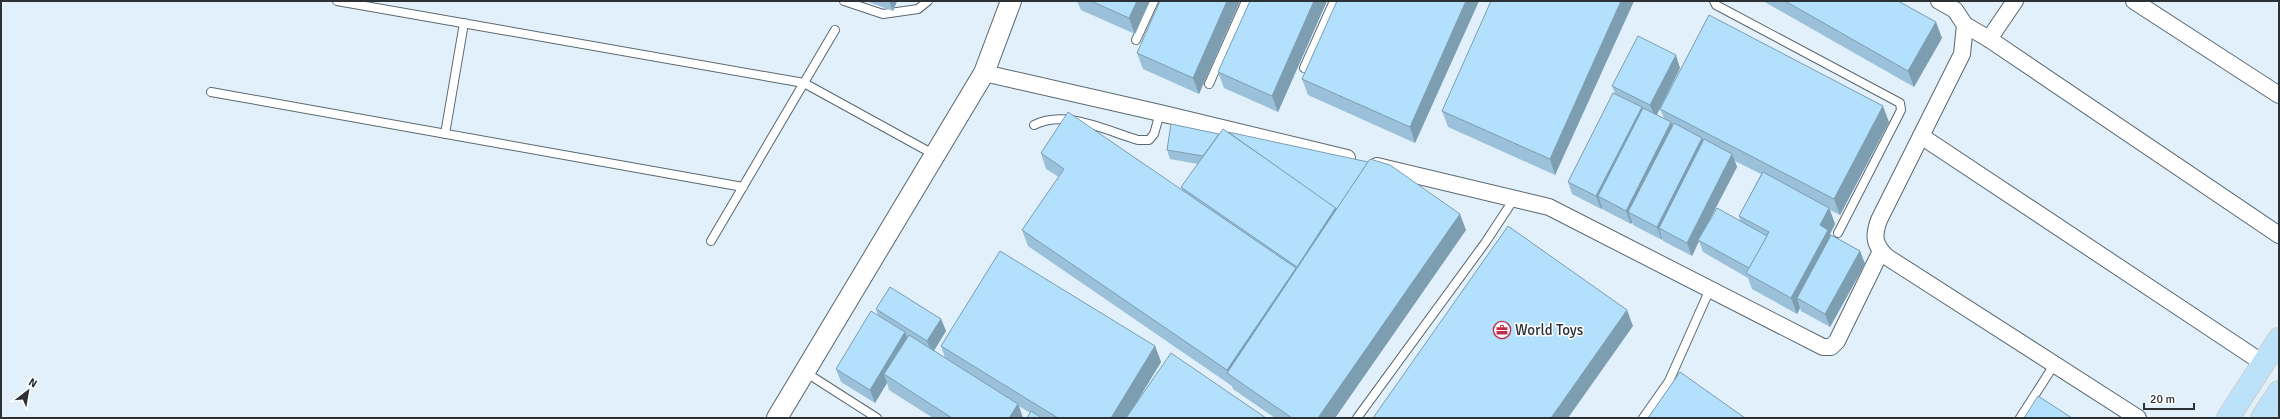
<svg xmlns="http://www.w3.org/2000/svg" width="2280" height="419" font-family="Signika,sans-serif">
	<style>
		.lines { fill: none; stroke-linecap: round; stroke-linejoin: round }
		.service-casing { stroke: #5a6870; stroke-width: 10 }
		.minor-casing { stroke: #5a6870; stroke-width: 18 }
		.tertiary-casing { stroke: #5a6870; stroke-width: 22 }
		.primary-casing { stroke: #cccecf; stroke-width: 24 }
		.service { stroke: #fff; stroke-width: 8 }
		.minor { stroke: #fff; stroke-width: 16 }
		.tertiary { stroke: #fff; stroke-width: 20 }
		.primary { stroke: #bce2f9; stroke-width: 22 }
		.wall { fill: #9ac1d9; fill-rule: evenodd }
		.shaded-wall { fill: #7d9db0 }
		.building { fill: #b3e0fc; stroke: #7d9db0 }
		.labels { text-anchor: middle; stroke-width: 3; stroke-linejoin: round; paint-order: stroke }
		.poi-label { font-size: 15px; fill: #2c3135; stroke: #fff; text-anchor: start }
	</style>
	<rect width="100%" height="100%" fill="#e1f0fa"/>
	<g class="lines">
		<defs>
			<g id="service">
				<path d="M337,1l467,82 131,72"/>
				<path d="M844,1l39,13 35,-5 10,-8"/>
				<path d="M1714,1l2,4 184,98 1,7 -6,12 -57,111"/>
				<path d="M1136,40l18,-39"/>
				<path d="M1304,68l30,-67"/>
				<path d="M1209,84l37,-83"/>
				<path d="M211,92l532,95"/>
				<path d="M1034,125c32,-16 73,6 104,15h11l5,-6 6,-21"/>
				<path d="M445,134l19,-111"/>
				<path d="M711,241l124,-211"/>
				<path d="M805,372l72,46"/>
				<path d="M1357,418l128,-175 29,-44"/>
				<path d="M1643,418l26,-37 41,-92"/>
				<path d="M2020,418l34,-53"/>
			</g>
			<g id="minor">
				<path d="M1939,1l16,9 10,15 -3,29 -83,166c-6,16 -5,25 8,37l251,161"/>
				<path d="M2134,1l145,94"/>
				<path d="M1965,25l24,14 290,196"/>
				<path d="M1989,39l26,-38"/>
				<path d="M984,73l176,40 187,45"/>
				<path d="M1921,136l342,227"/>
				<path d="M1377,166l172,41 274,140h8l6,-6 44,-90"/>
			</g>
			<path id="tertiary" d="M777,418l207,-345 27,-72"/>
			<g id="primary">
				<path d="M2228,418l51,-79"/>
				<path d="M2262,418l17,-26"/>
			</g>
		</defs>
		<!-- service casing -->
		<use href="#service" class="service-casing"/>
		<!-- minor casing -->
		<use href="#minor" class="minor-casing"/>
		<!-- tertiary casing -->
		<use href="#tertiary" class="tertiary-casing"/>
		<!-- primary casing -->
		<use href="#primary" class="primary-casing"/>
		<!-- service -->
		<use href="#service" class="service"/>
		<!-- minor -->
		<use href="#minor" class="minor"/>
		<!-- tertiary -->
		<use href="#tertiary" class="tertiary"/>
		<!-- primary -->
		<use href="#primary" class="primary"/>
	</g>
	<!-- wall -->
	<g class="wall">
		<path d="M866,1h31l-4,10z"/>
		<path d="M1077,1h73l-15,33 -54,-24z"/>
		<path d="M1240,1l-41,93 -56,-25 -6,-16z"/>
		<path d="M1250,1h77l-49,111 -54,-24 -6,-16z"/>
		<path d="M1337,1h142l-64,142 -107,-48 -6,-16z"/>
		<path d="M1634,1l-79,174 -107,-48 -6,-16z"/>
		<path d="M1763,1h135l44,37 -28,49z"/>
		<path d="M1680,68l-23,47 7,3 -4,-9 229,13 -49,93 -10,-5 5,14 -5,10 1,2 29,15 5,13 -35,63 -29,-16 -1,-3 -3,6 -45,-25 -4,-11 -45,-26 -4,-11 -7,15 -29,-15 -1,-3v2l-29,-15 -1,-3 -1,2 -29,-15v-2l-1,2 -29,-15 -4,-12 47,-89 -3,-7zM1735,161l26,13 -22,42 1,5 -29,-4 26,-50z"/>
		<path d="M1228,132l238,98 -131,188h-60l-42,-29 -1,-3 -204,-140 -6,-16 37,-53 -13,-8 -5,-16 141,37 -1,-3 17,-23 -28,-5 -3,-9z"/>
		<path d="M876,309l65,10 5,12 -12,19 11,8 -4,-12h214l6,16 -25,41 130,15h-239l3,-5 -11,-7 4,12h-90l-44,-28 -2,-7 -12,20 -34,-21 -5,-13 42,-53z"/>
	</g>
	<!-- shaded-wall -->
	<g class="shaded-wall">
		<path d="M889,1h8l-4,10z"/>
		<path d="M1137,1h13l-15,33 -6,-16z"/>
		<path d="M1227,1h13l-41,93 -6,-16z"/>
		<path d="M1314,1h13l-49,111 -6,-16z"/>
		<path d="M1466,1h13l-64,142 -5,-16z"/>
		<path d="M1621,1h13l-79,174 -5,-16z"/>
		<path d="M1936,22l6,16 -28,49 -6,-16z"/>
		<path d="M1676,55l4,13 -25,50 -5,-13z"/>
		<path d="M1883,106l6,16 -49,93 -6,-16z"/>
		<path d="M1642,107l4,13 -48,76 4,11 -1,2 -5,-13z"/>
		<path d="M1671,122l5,13 -48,77 4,10 -1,2 -5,-13z"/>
		<path d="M1702,138l5,13 -48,77 3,10v2l-5,-13z"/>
		<path d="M1732,154l5,13 -38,73h-1l1,1 -7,15 -5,-13z"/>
		<path d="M1336,207l6,16 -40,60 -5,-16z"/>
		<path d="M1829,208l6,16 -5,10 4,12 -37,52 3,10 -3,6 -6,-16 29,-73z"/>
		<path d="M1460,214l6,16 -131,188h-17z"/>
		<path d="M1860,251l5,13 -35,63 -5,-13z"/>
		<path d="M1296,268l6,16 -74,89 -1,-3z"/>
		<path d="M1627,310l6,16 -65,92h-17z"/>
		<path d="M941,319l5,12 -14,23 -5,-13z"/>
		<path d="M905,332l5,13 -26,29 3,9 -12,20 -5,-13z"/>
		<path d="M1155,346l6,16 -34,56h-16z"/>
		<path d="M1018,404l5,14h-14z"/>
	</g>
	<!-- building -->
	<g class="building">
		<path d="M1091,1h46l-8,17z"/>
		<path d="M1160,1h67l-34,77 -56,-25z"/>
		<path d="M1250,1h64l-42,95 -54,-24z"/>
		<path d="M1337,1h129l-56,126 -108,-48z"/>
		<path d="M1491,1h130l-71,158 -108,-48z"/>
		<path d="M1785,1h113l38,21 -28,49z"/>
		<path d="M1709,15l174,91 -49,93 -174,-90z"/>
		<path d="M1638,36l38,19 -26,50 -38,-19z"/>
		<path d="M1613,93l29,14 -46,89 -28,-14z"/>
		<path d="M1643,108l28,14 -45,89 -28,-15z"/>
		<path d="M1068,112l228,156 -69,102 -205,-140 42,-61 -23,-16z"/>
		<path d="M1674,123l28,15 -45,89 -29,-15z"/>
		<path d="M1171,124l48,10 -16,22 -36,-6z"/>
		<path d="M1223,129l113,78 -39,60 -116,-80z"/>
		<path d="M1228,132l140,30 -31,47z"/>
		<path d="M1704,139l28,15 -45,89 -28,-15z"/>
		<path d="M1370,159l20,6 70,49 -142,204h-26l-65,-45z"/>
		<path d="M1763,172l66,36 -9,17 8,5 -37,68 -45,-25 23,-41 -30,-16z"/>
		<path d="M1717,208l50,28 -18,32 -51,-28z"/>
		<path d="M1508,226l119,84 -76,108h-178z"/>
		<path d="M1831,235l29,16 -35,63 -28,-16z"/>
		<path d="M1000,251l155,95 -44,72h-53l-117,-72z"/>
		<path d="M890,287l51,32 -14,22 -51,-32z"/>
		<path d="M871,311l34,21 -35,58 -34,-21z"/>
		<path d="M909,335l109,69 -9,14h-57l-68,-44z"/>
		<path d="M1171,353l95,65h-140z"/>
		<path d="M1680,372l65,46h-97z"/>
		<path d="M2038,396l34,22h-48z"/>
		<path d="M1031,411l11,7h-15z"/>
	</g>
	<!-- icons -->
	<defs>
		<symbol id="office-ring" viewBox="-11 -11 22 22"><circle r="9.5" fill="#fff" stroke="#bf2e49" stroke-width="1.5"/><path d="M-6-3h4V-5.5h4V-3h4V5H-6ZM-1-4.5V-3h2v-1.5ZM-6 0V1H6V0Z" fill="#bf2e49"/></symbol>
	</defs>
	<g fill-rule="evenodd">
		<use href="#office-ring" x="1492" y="320" width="20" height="20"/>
	</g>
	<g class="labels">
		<!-- poi labels -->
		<g class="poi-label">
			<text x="1515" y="335">World Toys</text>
		</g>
	</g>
	<!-- border -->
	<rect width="2280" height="419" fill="none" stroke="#2c3135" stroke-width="4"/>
	<!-- north arrow -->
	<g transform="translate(28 391) rotate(31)" stroke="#ffffff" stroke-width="3" paint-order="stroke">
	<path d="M0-3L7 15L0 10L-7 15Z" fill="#2c3135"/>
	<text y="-6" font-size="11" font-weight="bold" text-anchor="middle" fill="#2c3135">N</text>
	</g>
	<!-- scale -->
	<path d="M2144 403v6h50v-6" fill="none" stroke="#2c3135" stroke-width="2"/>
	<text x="2150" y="403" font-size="12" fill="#2c3135" stroke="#ffffff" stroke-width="3" paint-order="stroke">20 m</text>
</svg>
